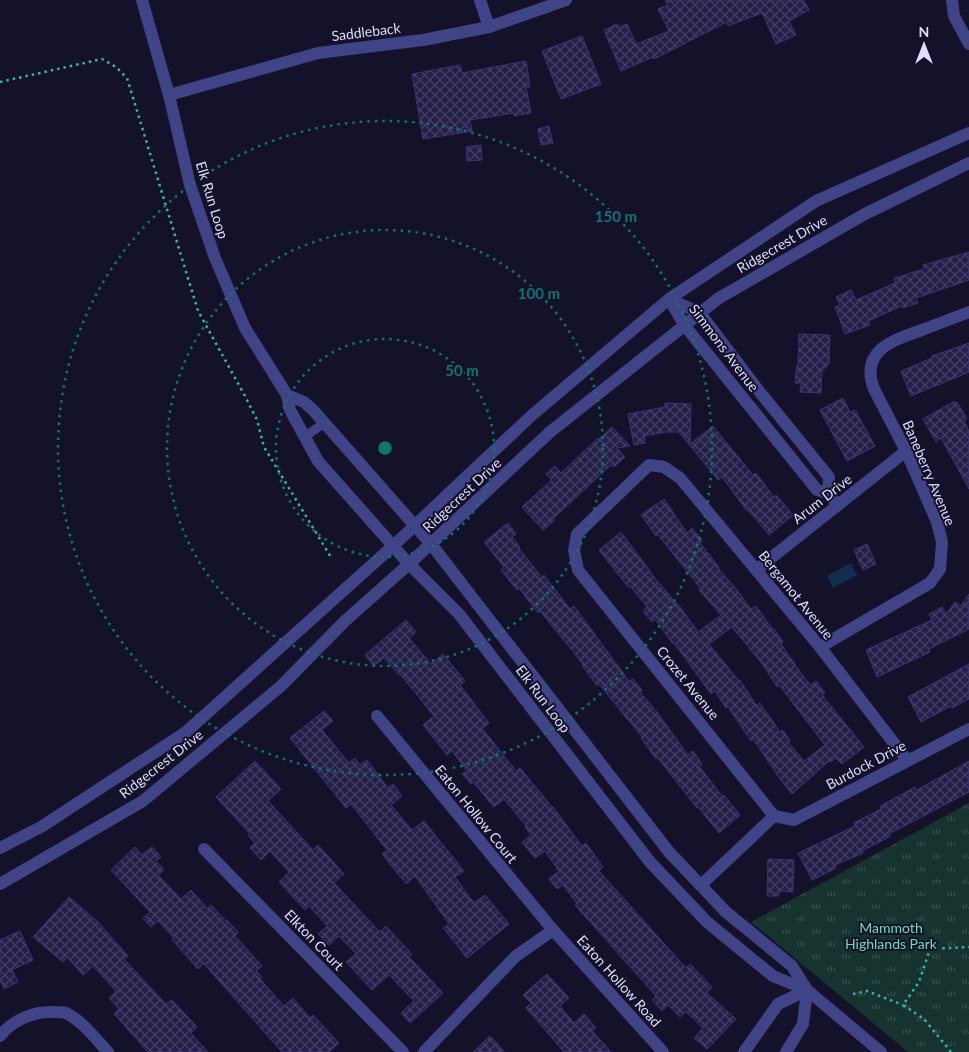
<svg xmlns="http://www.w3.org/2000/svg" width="969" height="1052" font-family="Lato,sans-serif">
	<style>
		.park { fill: url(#park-tufts) }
		.water { fill: #122e4e }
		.building { fill: url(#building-cross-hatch); stroke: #3a3374; fill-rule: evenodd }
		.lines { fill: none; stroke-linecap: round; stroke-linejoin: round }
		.path { stroke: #38b6a4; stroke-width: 2.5; stroke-dasharray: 2.5 4; stroke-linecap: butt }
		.service { stroke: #404486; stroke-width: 9 }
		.minor { stroke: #404486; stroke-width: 12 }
		.tertiary { stroke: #404486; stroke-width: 12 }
		.ring { fill: none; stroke: #0f766e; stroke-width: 2.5; stroke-dasharray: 2.5 5 }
		.labels { text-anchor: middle; stroke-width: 4; stroke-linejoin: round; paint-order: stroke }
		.street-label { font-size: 14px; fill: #deddfd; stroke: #14122a }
		.park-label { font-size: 14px; fill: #6cdbb5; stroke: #14122a }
		.centre { fill: #0f766e; stroke: #14122a; stroke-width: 2.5 }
		.ring-label { font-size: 15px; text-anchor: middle; font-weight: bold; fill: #0f766e; stroke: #14122a; stroke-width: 4; stroke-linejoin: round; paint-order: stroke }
	</style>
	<defs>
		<pattern id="park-tufts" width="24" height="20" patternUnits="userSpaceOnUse" patternTransform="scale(1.25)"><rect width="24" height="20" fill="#163330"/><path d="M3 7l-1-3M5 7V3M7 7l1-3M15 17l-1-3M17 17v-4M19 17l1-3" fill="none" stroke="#37504f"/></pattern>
		<pattern id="building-cross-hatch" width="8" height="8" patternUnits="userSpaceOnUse" patternTransform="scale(1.25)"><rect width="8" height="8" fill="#24204a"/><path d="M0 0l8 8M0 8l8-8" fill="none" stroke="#434065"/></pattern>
	</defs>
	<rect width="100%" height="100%" fill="#14122a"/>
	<!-- park -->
	<path class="park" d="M969,803v249h-61l-157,-130z"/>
	<!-- water -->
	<path class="water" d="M851,563l6,12 -24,13 -6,-12z"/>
	<!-- building -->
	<g class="building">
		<path d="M665,0h139l5,10 -20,11 7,14 -20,9 -14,-31 -34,13 -1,-4 -73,37 -1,-2 -32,14 -17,-41 13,-6 2,3 8,-3 9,20 33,-13 -11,-22 10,-4z"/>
		<path d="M582,36l19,48 -40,15 -19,-48z"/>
		<path d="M526,61l4,26h-4l5,26 -17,3v-3l-44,7 2,11 -49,8 -11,-65 48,-9 2,8z"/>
		<path d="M549,126l4,17 -12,2 -3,-16z"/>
		<path d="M481,145l1,15 -15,1 -1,-14z"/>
		<path d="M969,252v28l-53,18 2,5 -15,5 -1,-2 -34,15 2,4 -25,9 -10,-27 5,-2 -4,-8 15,-7 5,10 39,-17 -1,-5 30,-9 -1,-4z"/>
		<path d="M799,334l31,1 -1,29 -7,7 -1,22 -21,-1 1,-9h-6l2,-18h1z"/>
		<path d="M969,343v29l-58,24 -10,-25 31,-13v-2z"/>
		<path d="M843,398l7,14 5,-2 20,36 -28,15 -27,-51z"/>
		<path d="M953,402h4l10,17 -3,2 5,10v58l-28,-51 -5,4 -13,-23z"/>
		<path d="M665,403l26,1 -1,40 23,-18 40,49 3,-2 18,24 2,-2 17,20 -24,20 -21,-25 -1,1 -25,-34 -4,3 -39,-48h-13l-22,4 1,7 -11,2 -6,-31 37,-7z"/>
		<path d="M612,427l18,19 -13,2 8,9 -11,10 -3,-2 -58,54 1,2 -11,9 -21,-23 30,-27 -6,-6 9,-8 6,7 37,-35 1,1z"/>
		<path d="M664,499l23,34 5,-5 10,12 -2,3 19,24 -1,1 19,22 14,19 5,-3 17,24 1,-1 9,13 -2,2 22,32 8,9 5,-4 9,12 -3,2 42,52 -22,17 -6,-6 -6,4 -1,-1 -37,33 -12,-15 -27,-40 -2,2 -23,-34 -2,1 -11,-17 -4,3 -37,-51 -1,1 -18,-25 -3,3 -9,-11 4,-4 -17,-21 -2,1 -29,-37 22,-18 37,50 22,25 18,25 23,-17 -22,-25 2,-1 -43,-54 -2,1 -15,-21zM732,627l31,38 14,22 2,-2 46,60 -21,16 -16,-19 2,-1 -7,-11 -3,2 -20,-29 -4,2 -16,-25 -1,1 -30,-37z"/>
		<path d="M508,523l8,11 -4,3 8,10 -1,2 23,28 2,-2 26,34 4,-3 55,75 4,-2 9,11 -2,2 17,20 31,43 5,-4 9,13 -3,2 23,30 2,-1 16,20 -21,18 -21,-26 -1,1 -40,-51 -1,2 -15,-21 1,-1 -43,-53 -2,2 -15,-21 1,-1 -43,-53 -2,2 -19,-25 -2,2 -16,-20 3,-3 -20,-25z"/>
		<path d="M867,544l9,20 -13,6 -9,-20z"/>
		<path d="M969,594v35l-40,20 1,3 -53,25 -11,-27 66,-30 -3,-6 13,-7 4,7 9,-12 6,4z"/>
		<path d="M406,620l10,12 -7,6 22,26 12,-10 22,27 -5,4 29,38 -7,5 34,43 4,-3 32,39h1l29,39 4,-3 17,24 -4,4 87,97 4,-4 22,23 -5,6 29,26 -29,30 -13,-11 9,-10 -17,-16 -6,5 -12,-12 -6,6 -10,-11 4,-4 -81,-91 2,-1 -14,-19 -6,4 -8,-10 10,-8 -14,-20 -10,7 -13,-16 9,-7 -6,-8 1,-1 -22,-27 -10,8 -21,-25 -2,2 -9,-10 5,-3 -15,-20 -5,4 -24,-30 11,-9 -34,-42 -1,1 -15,-17 -10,8 -9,-11z"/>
		<path d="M969,664v35l-17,9 -1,-2 -30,16 -13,-25z"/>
		<path d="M324,711l9,10 -11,9 27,33 6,-5 5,7 7,-5 21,28 5,-4 9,12 -11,9 21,25 12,-9 40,50 -9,6 19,26 11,-8 24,29 -42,34 -24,-30 6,-4 -34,-48 -9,8 -24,-30 5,-4 -36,-46 -5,4 -56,-70z"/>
		<path d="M255,761l26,28 -13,12 45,49 5,-5 26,29 -10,9 46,49 6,-6 26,28 -3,3 34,36 -33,30 -9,-10 13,-12 -25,-26 -17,15 -26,-28 10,-8 -17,-18 -10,9 -11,-11 9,-8 -18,-20 -4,4 -26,-28 10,-10 -19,-21 -9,9 -11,-12 5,-5 -7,-7 2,-2 -34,-37z"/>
		<path d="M969,761v31l-80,42 2,2 -29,15 1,2 -28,12 1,3 -24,12 -14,-27 57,-27 -1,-3 27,-14 -1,-3 35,-19 2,3z"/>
		<path d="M135,847l7,8 10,-8 9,10 -5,4 8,9 -6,5 23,24 10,-9 16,18 4,-3 15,16 1,-1 11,12 -3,4 27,30 -6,5 6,6 -2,2 24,27 9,-8 17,20 3,-3 26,28 -10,9h-47l-78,-88 -6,5 -26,-29 2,-2 -16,-17 -7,6 -8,-9 7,-6 -39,-42z"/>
		<path d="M768,859l26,1 -1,32 -14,-1v5h-12z"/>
		<path d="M69,897l29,25 30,34 -4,3 42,45 6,-4 25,27 -6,6 17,19h-60l-34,-38 5,-5 -10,-11 7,-7 -23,-25 -10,9 -16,-18 -4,5 -30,-25z"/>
		<path d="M20,931l13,29 -21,10 6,12 -14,7 -4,-8v-41z"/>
		<path d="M547,974l22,24 -9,8 14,17 10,-9 12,14 -4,3 19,21h-47l-38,-44 5,-5 -8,-8z"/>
		<path d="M490,1036l15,16h-32z"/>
	</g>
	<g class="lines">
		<!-- path -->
		<g class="path">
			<path d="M0,82l102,-23 14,8 11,11 71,233 47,85 12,24 7,27 68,112"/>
			<path d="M853,994l14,-3 36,14"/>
			<path d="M951,1052l-27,-33 -21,-14 16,-23 11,-33 39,-2"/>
		</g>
		<!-- service -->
		<path class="service" d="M306,436l18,-13"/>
		<!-- minor -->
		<g class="minor">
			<path d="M142,0l27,95 21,90 25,73 30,70 42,67 3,15 28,51 91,103 50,50 191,248 57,60 66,54 34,14 74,62"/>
			<path d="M480,0l9,27"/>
			<path d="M952,0l2,16 15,28"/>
			<path d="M169,95l149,-42 105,-13 66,-13 77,-27"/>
			<path d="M287,395l17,7 9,8 118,134 238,308 57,60 66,54 15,24"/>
			<path d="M828,493l1,-16 -70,-86 -59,-78 -31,-14 16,27 132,164 11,3 10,12"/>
			<path d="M756,570l150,-119"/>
			<path d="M820,647l110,-64 10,-14 2,-27 -5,-20 -31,-71 -32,-62c-15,-39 20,-49 48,-59 16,-6 31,-12 47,-18"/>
			<path d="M377,716l176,214 110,122"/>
			<path d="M774,816l-196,-246 -4,-20 3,-16 72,-69 15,2 16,11 140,169 87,113"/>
			<path d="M774,816l20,4 175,-91"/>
			<path d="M204,849l199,203"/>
			<path d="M701,885l73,-69"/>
			<path d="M0,1036c13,-16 33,-25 54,-24 4,0 9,0 12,1 15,7 31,27 42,39"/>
			<path d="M424,1052l92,-96 37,-26"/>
			<path d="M744,1052l34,-48 29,-14"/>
			<path d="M786,1052l17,-28 4,-34"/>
		</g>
		<!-- tertiary -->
		<g class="tertiary">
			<path d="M0,848l41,-21 145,-95 207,-186 138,-130 138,-117 147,-98 153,-68"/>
			<path d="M0,884l143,-83 138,-115 64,-65 64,-57 141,-132 169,-134 146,-84 104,-51"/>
		</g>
	</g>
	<!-- distance rings -->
	<g class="ring">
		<circle cx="385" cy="448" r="109"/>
		<circle cx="385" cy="448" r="218"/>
		<circle cx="385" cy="448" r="327"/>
	</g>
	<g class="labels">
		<!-- street labels -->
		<g class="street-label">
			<text transform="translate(366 32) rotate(-7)" y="5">Saddleback</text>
			<text transform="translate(212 200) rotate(73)" y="5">Elk Run Loop</text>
			<text transform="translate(782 244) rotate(-30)" y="5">Ridgecrest Drive</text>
			<text transform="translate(724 348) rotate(53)" y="5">Simmons Avenue</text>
			<text transform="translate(929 473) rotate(67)" y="5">Baneberry Avenue</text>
			<text transform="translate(462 495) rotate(-43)" y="5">Ridgecrest Drive</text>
			<text transform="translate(822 499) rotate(-38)" y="5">Arum Drive</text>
			<text transform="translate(796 595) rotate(51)" y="5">Bergamot Avenue</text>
			<text transform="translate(688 683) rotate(51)" y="5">Crozet Avenue</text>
			<text transform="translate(543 699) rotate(53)" y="5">Elk Run Loop</text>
			<text transform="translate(161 764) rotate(-38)" y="5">Ridgecrest Drive</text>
			<text transform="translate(866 765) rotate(-28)" y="5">Burdock Drive</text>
			<text transform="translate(476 814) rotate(51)" y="5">Eaton Hollow Court</text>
			<text transform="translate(314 940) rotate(46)" y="5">Elkton Court</text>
			<text transform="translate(619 981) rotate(48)" y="5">Eaton Hollow Road</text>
		</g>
		<!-- park labels -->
		<g class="park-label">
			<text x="891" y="933">Mammoth<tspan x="891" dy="16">Highlands Park</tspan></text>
		</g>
	</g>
	<circle cx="385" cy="448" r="8" class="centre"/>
	<g class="ring-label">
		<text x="616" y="222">150 m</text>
		<text x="539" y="299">100 m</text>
		<text x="462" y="376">50 m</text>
	</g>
	<!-- north arrow -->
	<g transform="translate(924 45)" stroke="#14122a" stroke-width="4" paint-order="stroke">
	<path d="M0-4L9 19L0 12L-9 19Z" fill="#deddfd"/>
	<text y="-8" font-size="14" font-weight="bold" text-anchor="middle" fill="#deddfd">N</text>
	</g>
</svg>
